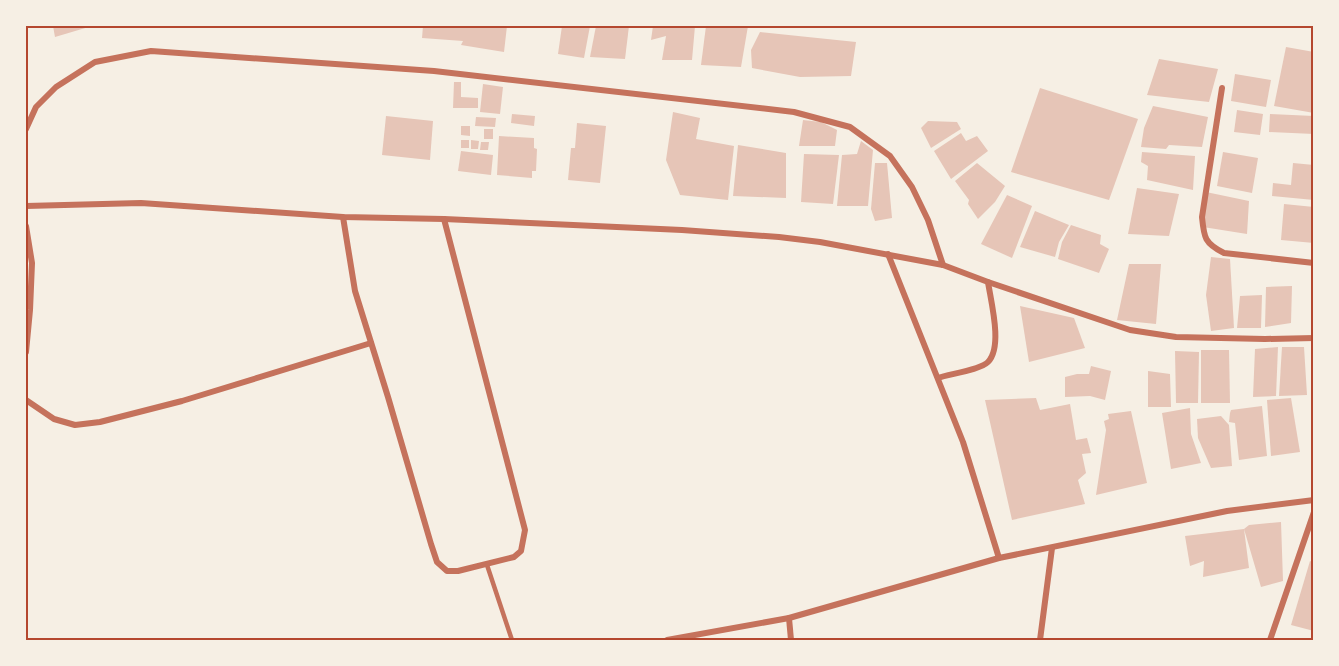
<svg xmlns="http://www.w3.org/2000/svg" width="1339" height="666" font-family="Karla,sans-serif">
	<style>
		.building { fill: #e6c5b7 }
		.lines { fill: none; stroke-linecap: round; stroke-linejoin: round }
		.service { stroke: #c5725c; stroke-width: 4.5 }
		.minor { stroke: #c5725c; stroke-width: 6 }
		.neatline { fill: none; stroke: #b5482f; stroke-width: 2 }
	</style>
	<rect width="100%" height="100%" fill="#f6efe4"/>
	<!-- building -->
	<g class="building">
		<path d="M53,26h39l-37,11z"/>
		<path d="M423,26h84l-3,26 -43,-7 2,-4 -41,-3z"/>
		<path d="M562,26h28l-6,32 -26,-4z"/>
		<path d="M596,26h33l-4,33 -35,-2z"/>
		<path d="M653,26h42l-3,34h-30l4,-24 -15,4z"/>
		<path d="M706,26h42l-7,41 -40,-2z"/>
		<path d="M760,32l96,10 -5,34 -51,1 -48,-9 -1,-18z"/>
		<path d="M1286,47l28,5v61l-40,-7z"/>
		<path d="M1159,59l59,10 -9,33 -62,-7z"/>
		<path d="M1235,74l36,6 -5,27 -35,-6z"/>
		<path d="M454,82h7v15l17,1v10h-25z"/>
		<path d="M483,84l20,3 -3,27 -20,-2z"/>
		<path d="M1040,88l98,31 -29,81 -98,-28z"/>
		<path d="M1153,106l55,11 -6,30 -33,-2 -3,4 -25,-2 3,-19z"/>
		<path d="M1237,110l26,4 -3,21 -26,-3z"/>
		<path d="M673,112l27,6 -4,21 38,7 -6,54 -48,-5 -14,-35z"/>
		<path d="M512,114l23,2 -1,10 -23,-3z"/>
		<path d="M1270,114l44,2v18l-45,-2z"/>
		<path d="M386,116l47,5 -3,39 -48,-5z"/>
		<path d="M476,117l20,1 -1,9 -20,-1z"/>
		<path d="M803,120l18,2 16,8 -2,16h-36z"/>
		<path d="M928,121l29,1 4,7 -30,19 -10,-20z"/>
		<path d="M577,123l29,3 -6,57 -32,-3 3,-32h4z"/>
		<path d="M461,126h9v10l-9,-1z"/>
		<rect x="484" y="129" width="9" height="10"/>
		<path d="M961,133l5,8 11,-5 11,15 -37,28 -17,-28z"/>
		<path d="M499,136l35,2v10l3,1 -1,22h-4v7l-35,-3z"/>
		<rect x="461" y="140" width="8" height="8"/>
		<path d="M471,140l8,1 -1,8h-7z"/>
		<path d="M861,141l12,9 -5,56h-31l5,-51 15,-1z"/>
		<path d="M481,142h8l-1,8h-8z"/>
		<path d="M738,145l48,8v45l-53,-2z"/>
		<path d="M461,151l32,4 -2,20 -33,-4z"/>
		<path d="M1142,152l53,4 -2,34 -46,-10 1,-14 -7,-4z"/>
		<path d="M1223,152l35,6 -6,35 -35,-7z"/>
		<path d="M804,154l35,1 -6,49 -32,-2z"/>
		<path d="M875,163h12l5,55 -17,3 -4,-12z"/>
		<path d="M977,163l28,23 -10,16 -17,17 -10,-15 1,-4 -14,-19z"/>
		<path d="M1293,163l21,2v35l-42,-4 1,-13 18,2z"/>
		<path d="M1137,188l42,6 -10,42 -41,-2z"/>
		<path d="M1206,192l43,9 -2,33 -44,-7z"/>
		<path d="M1007,195l25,11 -20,52 -31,-14z"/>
		<path d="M1284,204l30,3v36l-33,-3z"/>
		<path d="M1035,211l34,14 -10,17 -4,15 -35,-10z"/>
		<path d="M1071,225l30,10 -1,9 9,5 -10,24 -41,-14 4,-17z"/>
		<path d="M1211,257l19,2 4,69 -23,3 -5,-36z"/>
		<path d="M1129,264h32l-5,60 -39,-4z"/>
		<path d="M1292,286l-1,37 -26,4 1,-40z"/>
		<path d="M1262,295l-1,33h-24l3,-32z"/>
		<path d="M1020,306l54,12 11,30 -56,14z"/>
		<path d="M1278,347l-2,49 -23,1 2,-48z"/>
		<path d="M1282,347h22l3,48 -28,1z"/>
		<path d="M1201,350h28l1,53h-29z"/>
		<path d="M1175,351l24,1 -1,51h-22z"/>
		<path d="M1091,366l20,5 -6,29 -15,-4 -25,1v-20l12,-3h12z"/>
		<path d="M1148,371l22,3 1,33h-23z"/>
		<path d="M1036,398l4,12 30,-6 6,36 11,-2 4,15 -9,1 4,19 -8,7 7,24 -73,16 -27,-120z"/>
		<path d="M1291,398l9,54 -29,4 -4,-56z"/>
		<path d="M1262,406l5,50 -28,4 -4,-37 -6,-1 1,-9 1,-3z"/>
		<path d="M1190,408l1,26 10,29 -30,6 -9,-56z"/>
		<path d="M1131,411l16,72 -51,12 10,-65 -2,-9 5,-2 -1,-5z"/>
		<path d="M1221,416l8,9 3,41 -21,2 -13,-30 -1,-19z"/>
		<path d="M1281,522l2,59 -22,6 -17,-58 5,39 -46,9 1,-16 -14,5 -5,-30 59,-7 5,-4z"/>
		<path d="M1310,561l4,2v68l-23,-6z"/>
	</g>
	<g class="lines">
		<!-- service -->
		<path class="service" d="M487,565l25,75"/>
		<!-- minor -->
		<g class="minor">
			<path d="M1222,88l-20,129c2,20 2,26 22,36l90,10"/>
			<path d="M26,129l10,-22 20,-20 39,-25 56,-11 283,20 360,41 56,15 40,29 22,31 16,33 15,45"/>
			<path d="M26,206l115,-3 202,14 101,2 238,11 97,7 41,5 123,23 45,17 142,48 46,7 89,2 49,-1"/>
			<path d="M343,217l12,74 33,106 43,147 6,18 10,9h11l56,-14 7,-6 4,-21 -81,-311"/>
			<path d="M26,226l6,37 -2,47 -4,42"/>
			<path d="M888,254l75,188 36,116"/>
			<path d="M938,378c11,-4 42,-8 50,-16 15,-15 3,-60 0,-80"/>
			<path d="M26,400l28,19 21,6 25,-3 82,-21 189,-58"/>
			<path d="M789,618l2,22"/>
			<path d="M667,640l122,-22 210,-60 228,-47 87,-11"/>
			<path d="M1040,640l12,-92"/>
			<path d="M1270,640l44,-128"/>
		</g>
	</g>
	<!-- border -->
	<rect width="1339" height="666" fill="none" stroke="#f6efe4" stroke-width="54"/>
	<rect x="27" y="27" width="1285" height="612" class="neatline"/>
</svg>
